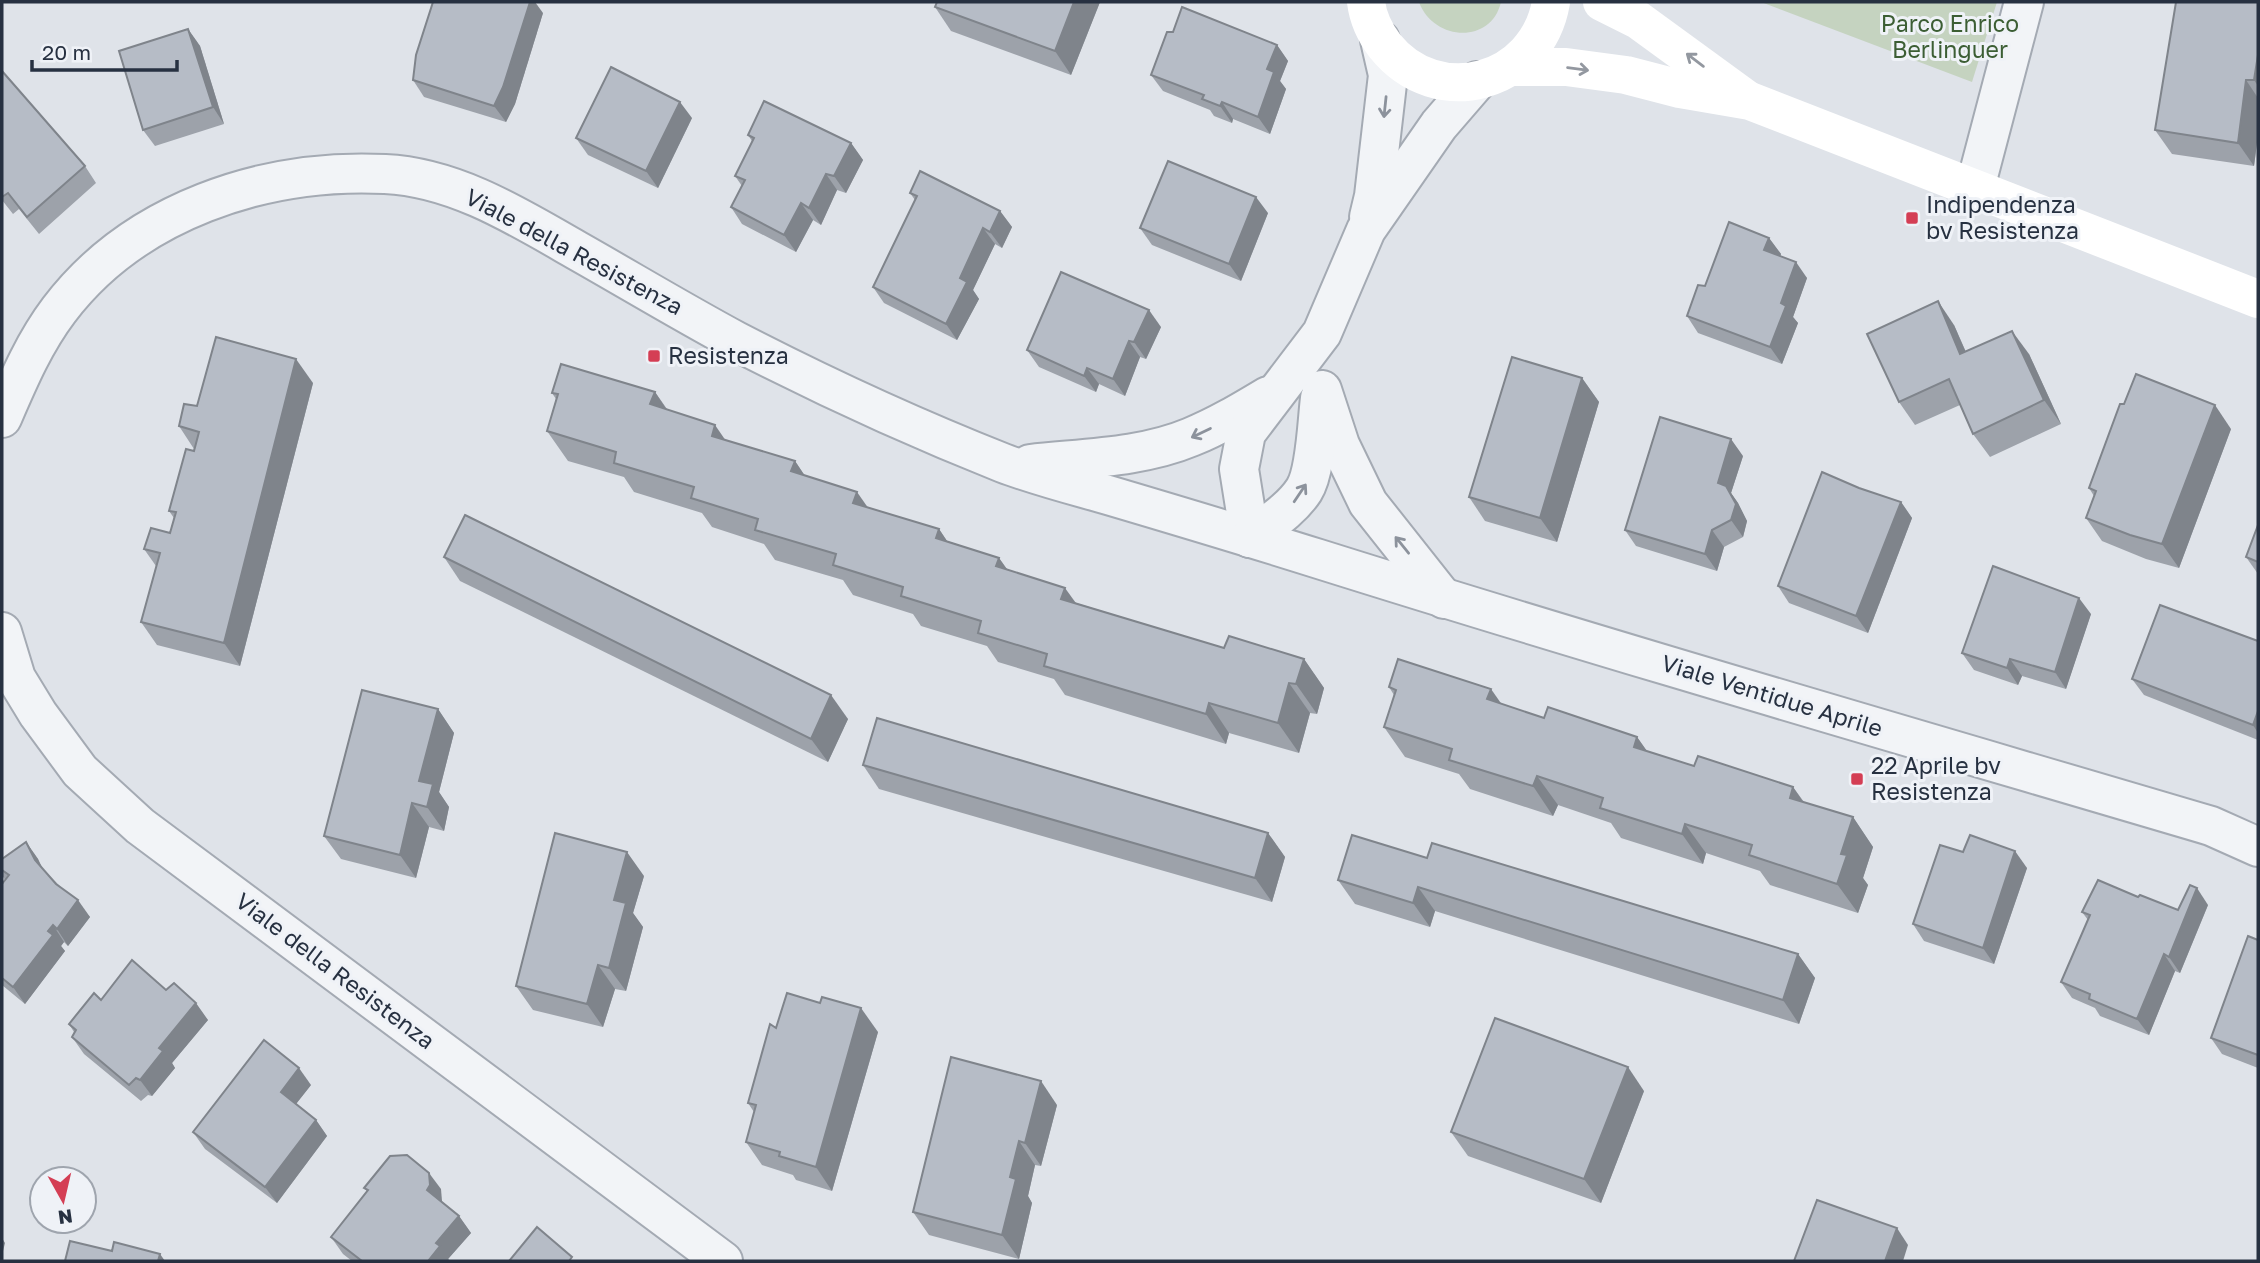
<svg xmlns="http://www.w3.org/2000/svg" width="2260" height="1263" font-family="'Golos Text',sans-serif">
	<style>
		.green { fill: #c5d3c0 }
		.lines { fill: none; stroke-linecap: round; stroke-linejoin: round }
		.street-casing { stroke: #a4aab3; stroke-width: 42 }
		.street { stroke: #f2f4f7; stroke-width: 38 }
		.secondary { stroke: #fff; stroke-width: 38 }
		.wall { fill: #9da2aa }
		.shaded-wall { fill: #7f848b }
		.building { fill: #b6bcc6; stroke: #7f848b; stroke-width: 2 }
		.oneway { stroke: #9398a0 }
		.oneway2 { stroke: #8c929c }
		.poi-dot { fill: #d43e54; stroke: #eff2f7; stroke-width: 2.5 }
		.labels { text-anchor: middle; stroke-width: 6; stroke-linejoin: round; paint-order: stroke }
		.park-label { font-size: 23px; fill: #3c5e34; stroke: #eff2f7 }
		.poi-label { font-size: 23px; fill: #273141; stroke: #eff2f7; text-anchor: start }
		.street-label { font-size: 23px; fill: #273141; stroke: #eff2f7 }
	</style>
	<rect width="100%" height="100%" fill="#dfe3e9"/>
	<!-- green -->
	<g class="green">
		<path d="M1419,2h82c-10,43 -68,39 -82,0z"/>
		<path d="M1761,2h236l-25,80z"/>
	</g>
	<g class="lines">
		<defs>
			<g id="street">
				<path d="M1975,188l49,-186"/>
				<path d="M1369,217l5,-21 14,-121 -8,-35"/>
				<path d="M1322,390l18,55 28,58 76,96"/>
				<path d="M2,418c16,-37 32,-75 57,-108 75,-99 205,-142 326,-136 69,3 132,42 191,76 53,30 106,62 160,91 87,45 176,86 267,122 34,13 70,22 105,32 71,21 141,42 211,64 296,93 594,179 892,267l47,21"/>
				<path d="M1030,464c52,-6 111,-6 161,-27 27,-11 52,-26 77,-41"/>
				<path d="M1250,538l-11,-69 7,-36 76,-100 44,-103 73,-105 38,-44"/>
				<path d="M1250,538c18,-14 41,-28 54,-48 12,-19 13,-68 16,-92"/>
				<path d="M2,632l14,46 22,36 42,57 60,55 583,435"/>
			</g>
		</defs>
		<!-- street casing -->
		<use href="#street" class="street-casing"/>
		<!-- street -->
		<use href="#street" class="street"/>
		<!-- secondary -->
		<g class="secondary">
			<path d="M1366,2c2,16 9,31 19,44 52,65 152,38 166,-44"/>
			<path d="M1602,2l36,18 107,78"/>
			<path d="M1510,67h56l60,8 54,14 70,12 508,198"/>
		</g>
	</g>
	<!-- wall -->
	<g class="wall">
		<path d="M1100,2l-29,73 -120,-44 -16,-24z"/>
		<path d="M2258,2v133l-4,31 -82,-12 -17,-24z"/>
		<path d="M543,13l-28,91 -9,18 -82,-25 -11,-17z"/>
		<path d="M188,29l12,17 24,78 -69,22 -12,-16z"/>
		<path d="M1277,45l11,16 -8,20 6,8 -16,45 -37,-15 -1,4 -18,-7 -4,-6 -47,-19 -12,-16z"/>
		<path d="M2,71l83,95 11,17 -57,51 -20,-25 -6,5 -11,-14z"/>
		<path d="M692,118l-34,70 -70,-33 -12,-17z"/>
		<path d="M748,135l103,8 12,17 -17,33 -9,-3 -16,35 -8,-5 -17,32 -54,-28 -11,-17 11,-21 -7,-10 17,-35z"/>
		<path d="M910,193l90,18 12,16 -10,21 -7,-4 -22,46 6,9 -22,41 -73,-37 -11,-16 42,-87z"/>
		<path d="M1268,213l-27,68 -89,-36 -12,-17z"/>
		<path d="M1769,238l12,16 -1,2 27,22 -14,39 5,6 -16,41 -84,-31 -11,-17 18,-30z"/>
		<path d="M1954,325l12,27 63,2 32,70 -71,33 -17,-23 -13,-29 -45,20 -16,-23z"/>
		<path d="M1161,327l-15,32 -6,-2 -15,39 -26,-12 -3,8 -57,-25 -12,-17z"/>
		<path d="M1582,378l17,24 -42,140 -72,-21 -16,-24z"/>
		<path d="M313,383l-73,283 -83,-21 -16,-23 15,-56 -12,-17 26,-16 4,-15 -5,-7 25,-60v-2l-15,-23 18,-20z"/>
		<path d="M655,392l12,17 58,31 70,21 10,15 62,31 72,22 8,12 52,17 8,11 69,34 148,45 80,11 20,29 -7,26 -7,-1 -11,40 -70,-20 -3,11 -161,-49 -11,-16 -56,-17 -11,-16 -66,-20 -8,-12 -60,-19 -10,-15 -68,-20 -11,-16 -52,-17 -10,-14 -68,-21 -10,-15 -56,-16 -21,-30 9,-32 -4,-6z"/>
		<path d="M2231,429l-52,139 -33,-9 -44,-18 -16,-23 8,-22 -5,-8z"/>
		<path d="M1743,456l-12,37 7,10 9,18 -4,16 -19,10 -7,24 -81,-25 -11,-16z"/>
		<path d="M1859,488l42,14 11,16 -44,115 -79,-30 -11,-17z"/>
		<path d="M2258,525v49l-12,-17z"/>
		<path d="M444,557l404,162 -20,43 -368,-181z"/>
		<path d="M2091,614l-25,75 -44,-13 -4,9 -44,-15 -12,-17z"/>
		<path d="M2258,641v99l-114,-45 -12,-16z"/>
		<path d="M1389,687l112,17 43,14 93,19 10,14 47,15 99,21 11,15 49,15 20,30 -10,31 5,7 -10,28 -88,-28 -10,-14 -54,-18 -3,11 -82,-26 -10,-15 -53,-18 -5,11 -83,-27 -11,-15 -54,-17 -21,-30 10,-32z"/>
		<path d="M438,709l16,24 -15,59 10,15 -5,24 -15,-4 -13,51 -75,-19 -17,-23z"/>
		<path d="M863,765l405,68 17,24 -13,45 -393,-113z"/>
		<path d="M26,842l12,17 5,10 47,48 -22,29 -4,-4 -3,4 4,5 -40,53 -23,-19v-101l3,-4 -3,-5v-16z"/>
		<path d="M1963,852l64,16 -33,96 -70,-23 -11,-17z"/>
		<path d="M1427,858l371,96 17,24 -16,46 -364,-113 -5,16 -75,-23 -17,-24z"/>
		<path d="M644,876l-11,37 10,14 -17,64 -11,-2 -12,38 -70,-17 -17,-24z"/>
		<path d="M2138,897l40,13 30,-5 -28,68 -5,-2 -26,64 -49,-19 -5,-8 -23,-10 -11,-16 27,-62 -6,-8z"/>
		<path d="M2258,940v128l-36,-14 -11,-16z"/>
		<path d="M166,990l42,30 -36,43 3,5 -23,28 -4,-1 -7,6 -57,-47 -12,-17 2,-5 -5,-8 32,-24z"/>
		<path d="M776,1028l102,4 -46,159 -36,-11 -3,-5 -31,-10 -16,-23 8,-30 -6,-9z"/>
		<path d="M311,1085l-15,19 20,16 11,16 -50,67 -72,-54 -12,-17z"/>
		<path d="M1644,1091l-43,112 -133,-47 -17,-24z"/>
		<path d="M1057,1105l-16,61 -6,-1 -7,31 4,7 -13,56 -90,-24 -16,-23z"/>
		<path d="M364,1188l77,1v13l18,14 12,17 -23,26 2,2h-98l-9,-7 -12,-17 36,-46z"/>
	</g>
	<!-- shaded-wall -->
	<g class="shaded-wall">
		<path d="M530,2h5l8,11 -28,91 -9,18 -12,-16z"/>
		<path d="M1074,2h26l-29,73 -16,-24z"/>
		<path d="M188,29l12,17 24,78 -11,-17z"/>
		<path d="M1277,45l11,16 -8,20 6,8 -16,45 -12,-17 9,-48z"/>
		<path d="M2258,55v31l-4,-6z"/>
		<path d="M2246,80l12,18v37l-4,31 -16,-23z"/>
		<path d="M680,102l12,16 -34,70 -12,-17z"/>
		<path d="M1222,102l11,17 -1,4 -12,-17z"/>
		<path d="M851,143l12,17 -17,33 -12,-17z"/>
		<path d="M826,174l11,16 -16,35 -12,-17z"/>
		<path d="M1256,197l12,16 -27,68 -12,-17z"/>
		<path d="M801,203l12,17 -17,32 -12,-17z"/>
		<path d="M1000,211l12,16 -10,21 -12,-16z"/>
		<path d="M983,228l12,16 -22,46 6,9 -22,41 -11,-16 14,-46z"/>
		<path d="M1769,238l12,16 -5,12 -12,-16z"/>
		<path d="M1796,262l11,16 -14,39 5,6 -16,41 -12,-17 11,-44z"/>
		<path d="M1938,301l16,24 23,53 -17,-24z"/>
		<path d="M1149,310l12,17 -15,32 -12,-17z"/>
		<path d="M2012,331l17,23 32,70 -17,-24z"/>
		<path d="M1129,341l11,16 -15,39 -12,-17z"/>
		<path d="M296,359l17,24 -73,283 -16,-23z"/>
		<path d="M1087,368l12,16 -3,8 -12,-16z"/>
		<path d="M1582,378l17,24 -42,140 -17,-24z"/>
		<path d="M655,392l20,30 -25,-18z"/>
		<path d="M2215,405l16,24 -52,139 -17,-24z"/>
		<path d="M715,425l20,29 -23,-18z"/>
		<path d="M1731,439l12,17 -12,37 7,10 9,18 -4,16 -12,-17 -13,-37z"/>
		<path d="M795,461l20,30 -24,-20z"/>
		<path d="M857,492l21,30 -25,-19z"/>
		<path d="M1901,502l11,16 -44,115 -12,-17z"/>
		<path d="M939,529l20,30 -23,-21z"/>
		<path d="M1712,530l12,17 -7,24 -12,-17z"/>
		<path d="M999,558l21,30 -24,-22z"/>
		<path d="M1065,588l21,29 -25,-18z"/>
		<path d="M2079,598l12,16 -25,75 -11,-17z"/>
		<path d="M1304,659l20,29 -7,26 -21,-30z"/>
		<path d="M2010,659l12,17 -4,9 -11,-17z"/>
		<path d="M1289,683l21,30 -11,40 -21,-30z"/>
		<path d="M1491,689l21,30 -25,-20z"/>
		<path d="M831,695l17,24 -20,43 -17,-23z"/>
		<path d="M1209,703l20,30 -3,11 -20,-30z"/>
		<path d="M438,709l16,24 -15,59 10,15 -5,24 -17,-24 -8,-26z"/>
		<path d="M2258,711v22l-5,-8z"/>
		<path d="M1637,737l21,30 -24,-20z"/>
		<path d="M1537,776l21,29 -5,11 -20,-30z"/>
		<path d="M1793,787l20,29 -23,-18z"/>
		<path d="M412,803l17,24 -13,51 -16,-23z"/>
		<path d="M1853,817l20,30 -10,31 5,7 -10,28 -21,-29 4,-30z"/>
		<path d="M1685,824l21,29 -3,11 -21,-30z"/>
		<path d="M1268,833l17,24 -13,45 -17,-24z"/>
		<path d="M26,842l12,17 8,18 -11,-17z"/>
		<path d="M2015,851l12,17 -33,96 -11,-16z"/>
		<path d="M627,852l17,24 -11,37 10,14 -17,64 -17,-23 5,-68z"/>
		<path d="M1418,887l17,24 -5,16 -17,-24z"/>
		<path d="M2197,888l11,17 -28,68 -11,-16z"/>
		<path d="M78,900l12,17 -22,29 -11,-17z"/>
		<path d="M53,925l11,17 -3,4 4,5 -40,53 -12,-17z"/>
		<path d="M1798,954l17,24 -16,46 -16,-24z"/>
		<path d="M2164,954l11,17 -26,64 -12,-16z"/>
		<path d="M598,965l17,24 -12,38 -16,-23z"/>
		<path d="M196,1003l12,17 -36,43 3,5 -23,28 -12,-16 19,-32z"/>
		<path d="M861,1008l17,24 -46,159 -16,-24z"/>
		<path d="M1628,1067l16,24 -43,112 -17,-24z"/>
		<path d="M299,1068l12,17 -19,24 -11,-17z"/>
		<path d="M1041,1081l16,24 -16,61 -16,-23z"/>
		<path d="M316,1120l11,16 -50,67 -12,-16z"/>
		<path d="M1019,1141l16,24 -7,31 4,7 -13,56 -17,-24 8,-58z"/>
		<path d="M429,1173l12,16 1,12 -4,6 -11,-17z"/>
		<path d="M459,1216l12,17 -23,26 2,2h-22l8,-18z"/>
		<path d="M1897,1228l11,17 -5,16h-18z"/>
		<path d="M2,1238l3,5 -3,12z"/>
		<path d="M160,1254l5,7h-7z"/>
	</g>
	<!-- building -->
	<g class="building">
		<path d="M433,2h97l-27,85 -9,19 -81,-26 3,-25z"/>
		<path d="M937,2h137l-19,49 -120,-44z"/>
		<path d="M2176,2h82v53l-4,25h-8l-8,63 -83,-13z"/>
		<path d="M1182,7l95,38 -10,24 7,3 -16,45 -36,-15 -2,4 -18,-7 2,-4 -53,-20 16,-43h6z"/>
		<path d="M188,29l25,78 -70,23 -24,-79z"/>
		<path d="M611,67l69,35 -34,69 -70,-33z"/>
		<path d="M2,71l83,95 -58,51 -19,-24 -6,4z"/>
		<path d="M764,101l87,42 -17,33 -8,-2 -17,34 -8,-5 -17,32 -53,-28 14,-27 -10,-4 19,-38 -6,-3z"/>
		<path d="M1168,161l88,36 -27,67 -89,-36z"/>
		<path d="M920,171l80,40 -10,21 -7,-4 -23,50 7,4 -21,42 -73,-37 44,-91 -7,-3z"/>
		<path d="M1729,222l40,16 -5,12 32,12 -15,41 5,3 -16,41 -83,-31 11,-31 7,1z"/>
		<path d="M1061,272l88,38 -15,32 -5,-1 -16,38 -26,-11 -3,8 -57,-26z"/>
		<path d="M1938,301l22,53 52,-23 32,69 -71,34 -24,-55 -50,23 -32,-68z"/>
		<path d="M216,337l80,22 -72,284 -83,-21 19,-69 -16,-4 7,-21 19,5 6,-21 -7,-1 17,-62 8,2 5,-19 -20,-6 5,-22 13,2z"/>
		<path d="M1512,357l70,21 -42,140 -71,-21z"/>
		<path d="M561,364l94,28 -5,12 65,21 -3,11 83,25 -4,10 66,21 -4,11 86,26 -3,9 63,20 -3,8 69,22 -4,11 163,49 5,-12 75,23 -8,25 -7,-1 -11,40 -69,-20 -3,11 -162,-48 3,-12 -69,-21 3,-12 -80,-25 2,-9 -70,-22 3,-11 -81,-24 3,-11 -67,-21 3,-11 -80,-24 2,-11 -69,-21 11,-37 -6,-1z"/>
		<path d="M2136,374l79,31 -53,139 -32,-9 -44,-17 10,-27 -7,-3 31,-84h4z"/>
		<path d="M1660,417l71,22 -13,44 8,3 10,18 -5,16 -19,10 -7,24 -80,-24z"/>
		<path d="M1822,472l37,16 42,14 -45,114 -78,-30z"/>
		<path d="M465,515l366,180 -20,44 -367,-182z"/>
		<path d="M2258,525v37l-12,-5z"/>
		<path d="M1993,566l86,32 -24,74 -45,-13 -3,9 -45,-15z"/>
		<path d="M2160,605l98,36v70l-5,14 -121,-46z"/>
		<path d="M1398,659l93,30 -4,10 57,19 4,-11 89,30 -3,10 60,19 4,-10 95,31 -3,11 63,19 -12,37 6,1 -10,29 -88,-29 3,-10 -67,-21 -3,10 -82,-26 3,-10 -66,-22 -4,10 -84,-26 3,-11 -68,-22 12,-37 -7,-3z"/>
		<path d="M362,690l76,19 -19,72 14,3 -6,23 -15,-4 -12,52 -76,-19z"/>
		<path d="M877,718l391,115 -13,45 -392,-113z"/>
		<path d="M555,833l72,19 -13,48 12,3 -17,65 -11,-3 -11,39 -71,-18z"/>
		<path d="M1352,835l75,23 5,-15 366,111 -15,46 -365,-113 -5,16 -75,-23z"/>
		<path d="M1970,835l45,16 -32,97 -70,-24 27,-79 23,7z"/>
		<path d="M26,842l9,18 21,24 22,16 -21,29 -4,-4 -5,6 5,4 -40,52 -11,-9v-94l7,-9 -7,-5v-11z"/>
		<path d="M2098,880l40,17 2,-2 38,15 12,-25 7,3 -28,69 -5,-3 -27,65 -48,-20 1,-5 -29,-12 29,-67 -8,-3z"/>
		<path d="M2248,936l10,4v115l-47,-17z"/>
		<path d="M132,960l34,30 8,-7 22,20 -37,45 4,3 -23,29 -4,-2 -7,7 -57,-48 4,-7 -7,-6 25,-31 7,7z"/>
		<path d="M787,993l33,10 2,-6 39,11 -45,159 -37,-11 1,-4 -34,-10 10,-37 -8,-2 22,-79 6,4z"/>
		<path d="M1495,1018l133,49 -44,112 -133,-47z"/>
		<path d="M264,1040l35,28 -18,24 35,28 -51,67 -72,-55z"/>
		<path d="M951,1057l90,24 -16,62 -6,-2 -9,36 6,2 -14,56 -89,-23z"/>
		<path d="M407,1155l22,18 1,12 -3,5 32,26 -23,27 4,3 -12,15h-66l-31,-24 37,-47 -4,-2 26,-32z"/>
		<path d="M1817,1200l80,28 -12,33h-91z"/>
		<path d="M537,1227l35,30 -3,4h-60z"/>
		<path d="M70,1241l42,10 2,-9 46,12 -2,7h-93z"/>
	</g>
	<!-- one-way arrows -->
	<defs><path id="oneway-shaft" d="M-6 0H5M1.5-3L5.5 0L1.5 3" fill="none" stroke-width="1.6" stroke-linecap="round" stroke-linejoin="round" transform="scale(1.75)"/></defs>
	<g class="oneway">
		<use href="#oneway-shaft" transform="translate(1695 60) rotate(-143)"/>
		<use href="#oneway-shaft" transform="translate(1578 69) rotate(7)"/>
	</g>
	<g class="oneway2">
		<use href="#oneway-shaft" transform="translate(1385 107) rotate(96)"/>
		<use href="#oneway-shaft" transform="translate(1201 433) rotate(154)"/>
		<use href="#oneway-shaft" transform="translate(1300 493) rotate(-56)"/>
		<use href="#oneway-shaft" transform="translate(1402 545) rotate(-129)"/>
	</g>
	<!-- markers -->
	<g class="poi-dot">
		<rect x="1905" y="211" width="14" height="14" rx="3.5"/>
		<rect x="647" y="349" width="14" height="14" rx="3.5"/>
		<rect x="1850" y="772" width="14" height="14" rx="3.5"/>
	</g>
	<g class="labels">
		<!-- park labels -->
		<g class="park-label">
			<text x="1950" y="32">Parco Enrico<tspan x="1950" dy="26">Berlinguer</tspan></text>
		</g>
		<!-- poi labels -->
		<g class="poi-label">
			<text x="1926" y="213">Indipendenza<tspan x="1926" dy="26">bv Resistenza</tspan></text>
			<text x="668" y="364">Resistenza</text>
			<text x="1871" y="774">22 Aprile bv<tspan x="1871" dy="26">Resistenza</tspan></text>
		</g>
		<!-- street labels -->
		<g class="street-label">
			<text transform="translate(574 252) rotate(28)" y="8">Viale della Resistenza</text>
			<text transform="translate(1772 696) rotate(17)" y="8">Viale Ventidue Aprile</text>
			<text transform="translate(335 971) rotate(37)" y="8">Viale della Resistenza</text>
		</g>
	</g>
	<!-- border -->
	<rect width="2260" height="1263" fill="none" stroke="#273141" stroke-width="7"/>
	<!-- north arrow -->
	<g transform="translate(63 1200) rotate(172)"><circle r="33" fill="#eff2f7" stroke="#9fa5ae" stroke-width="2"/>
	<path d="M0-5L12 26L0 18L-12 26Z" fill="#d43e54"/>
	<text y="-10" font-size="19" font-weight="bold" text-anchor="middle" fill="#273141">N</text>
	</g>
	<!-- scale -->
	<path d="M32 60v10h145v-10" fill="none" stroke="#273141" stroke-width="3.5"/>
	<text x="42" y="60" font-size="21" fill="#273141" stroke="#eff2f7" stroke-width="5" paint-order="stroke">20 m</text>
</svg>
